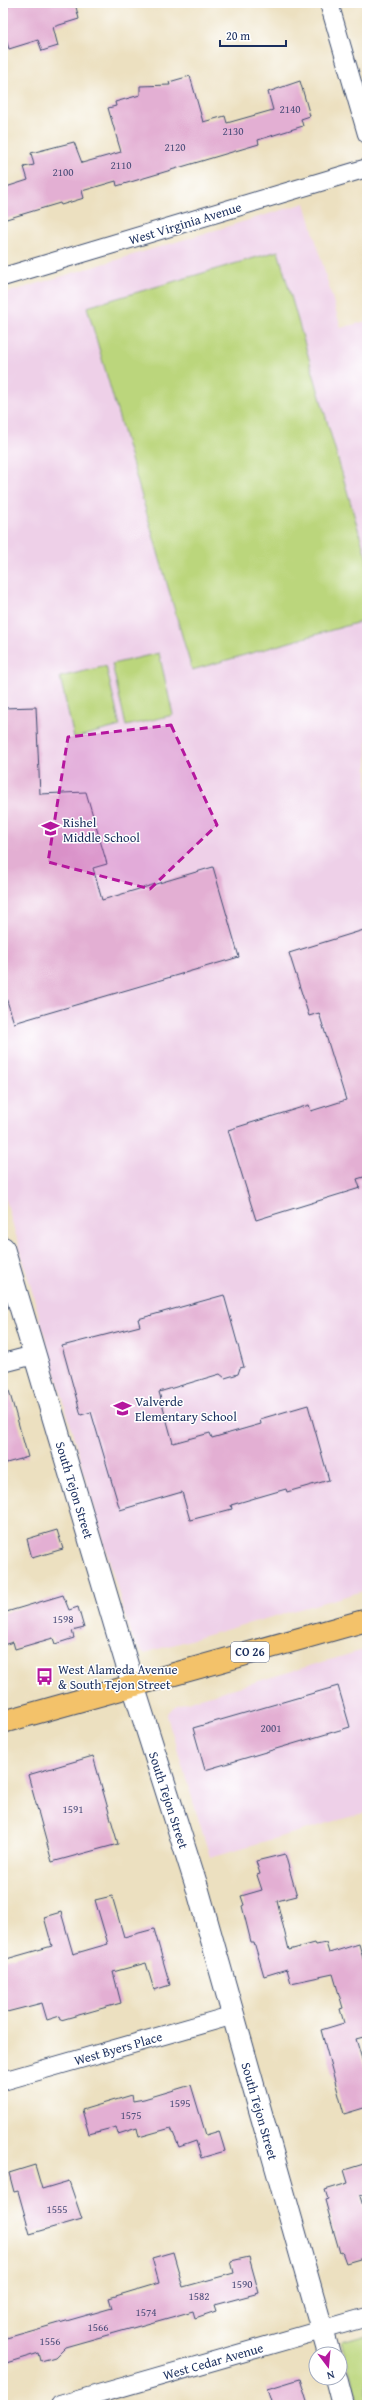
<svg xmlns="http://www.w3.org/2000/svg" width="370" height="2408" font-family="'Gentium Book Plus',serif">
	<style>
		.built { fill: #eed0e8 }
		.green { fill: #bbd67c; stroke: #6b826d }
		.building { fill: #e3afd3 }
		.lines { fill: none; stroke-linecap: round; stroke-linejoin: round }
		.minor-casing { stroke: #3a4a6d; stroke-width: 20 }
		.tertiary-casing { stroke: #3a4a6d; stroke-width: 24 }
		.primary-casing { stroke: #3a4a6d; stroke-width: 24 }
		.minor { stroke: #fff; stroke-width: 18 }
		.tertiary { stroke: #fff; stroke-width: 22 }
		.primary { stroke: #f3c26a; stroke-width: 22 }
		.marked { fill: #b5179e; fill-opacity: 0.2; stroke: #b5179e; stroke-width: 3; stroke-dasharray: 8 5; stroke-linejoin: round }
		.labels { text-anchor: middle; stroke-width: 3; stroke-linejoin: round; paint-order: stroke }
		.number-label { font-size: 11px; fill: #4d4f7b }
		.shield { fill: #fff; stroke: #5f6d8e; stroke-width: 1 }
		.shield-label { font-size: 12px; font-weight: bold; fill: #1b2f5e }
		.street-label { font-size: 13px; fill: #1b2f5e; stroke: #fff }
		.poi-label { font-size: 13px; fill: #1b2f5e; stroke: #fff; text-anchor: start }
	</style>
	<rect width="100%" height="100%" fill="#fff"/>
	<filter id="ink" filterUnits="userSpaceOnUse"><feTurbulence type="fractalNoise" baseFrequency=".025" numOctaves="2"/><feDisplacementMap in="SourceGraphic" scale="8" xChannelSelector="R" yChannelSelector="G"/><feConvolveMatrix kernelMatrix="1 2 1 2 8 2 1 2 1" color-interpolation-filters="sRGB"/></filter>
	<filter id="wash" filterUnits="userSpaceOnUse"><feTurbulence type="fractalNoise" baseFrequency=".012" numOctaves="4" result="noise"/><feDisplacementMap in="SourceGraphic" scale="16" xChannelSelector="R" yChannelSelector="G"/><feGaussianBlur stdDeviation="0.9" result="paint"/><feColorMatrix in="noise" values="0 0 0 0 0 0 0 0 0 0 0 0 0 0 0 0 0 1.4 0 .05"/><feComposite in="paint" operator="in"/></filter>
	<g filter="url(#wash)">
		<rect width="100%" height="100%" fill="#ece0c0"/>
		<!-- built -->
		<g class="built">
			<path d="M305,203l36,125 26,-7v1269l-223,63 -6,-5 -8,-15 -127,-443v-896z"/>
			<path d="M367,1649v163l-157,45 -43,-141 1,-3 9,-8z"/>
		</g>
		<!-- green -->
		<g class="green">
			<path d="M278,251l89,309v60l-175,50 -105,-363z"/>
			<path d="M159,653l14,62 -47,11 -14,-62z"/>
			<path d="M106,666l14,60 -46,12 -14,-61z"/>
			<path d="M367,2335v70h-8l-17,-63z"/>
		</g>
		<g id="blocks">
			<!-- building -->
			<g class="building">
				<path d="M6,3h69l4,16 -26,8 5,19 -16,5 -4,-11 -29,9 -6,-19v-20l5,-2z"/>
				<path d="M190,76l13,46 22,-6 2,7 46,-13 -5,-18 32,-11 10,35 -9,3 2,7 -45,14 1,4 -142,42 -1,-5 -34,10 2,7 -23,7 -1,-2 -57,17v-32l25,-8 -4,-13 10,-2 -3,-12 43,-11 8,21 39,-11 -13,-44 8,-2 -1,-4 25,-7v-9l30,-1 -1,-3z"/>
				<path d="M36,707l4,87 46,-2 21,72 -14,4 9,32 111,-33 26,90 -225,66 -11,-35v-280z"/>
				<path d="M367,929v247l-10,3 3,9 -104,32 -28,-90 81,-25 2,6 35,-11 -27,-87 -10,3 -20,-63z"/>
				<path d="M224,1295l20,72 -4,1 -2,6 -13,4 -5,-4 -61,18 14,51 37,-10 2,5 49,-14 -1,-5 48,-14 21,75 -42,12 -1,-3 -55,16 1,4 -42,11 -8,-28 -62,18 -29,-98 -10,3 -19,-69 78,-20 -2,-7z"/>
				<path d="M8,1387l20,70 -25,7v-76z"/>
				<path d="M57,1530l6,19 -31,9 -5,-19z"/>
				<path d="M63,1595l6,15 9,-3 6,21 -12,3 2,7 -19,6 -2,-6 -38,11 -2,-7 -10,3v-32z"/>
				<path d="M338,1686l12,41 -145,43 -12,-42z"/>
				<path d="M93,1756l25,88 -66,18 -24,-87z"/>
				<path d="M285,1854l12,42 -20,5 12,49 26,-7 1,2 10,-2 3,10 30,-9 8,29v63l-11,3 11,37v31l-23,7 -23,-84 23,-7 -4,-14 3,-1 -10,-34 -42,9 -4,-14 -23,7 -10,-34h-3l-9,-36 2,-1 -3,-9 21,-6 -5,-15 3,-1 -4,-13z"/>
				<path d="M112,1896l12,41 30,-8 16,56 -16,5 -8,-27 -33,9 8,31 -60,17 -1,-4 -13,4 -5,-17 -39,10v-53l49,-14 -8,-29 17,-5 12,42 35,-10 -13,-44z"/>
				<path d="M191,2085l15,50 13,-4 6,20 -24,7 -5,-17 -17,6 -8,-19 -32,9 -2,-9 -19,6 -2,-7 -27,7 -7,-24 50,-15 1,6 11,-2z"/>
				<path d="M367,2163v31l-7,2 7,24v37l-21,6 -4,-11 -2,1 -7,-24 -8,-29 3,-1 -3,-9 23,-7 -4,-13z"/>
				<path d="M35,2165l7,24 27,-8 13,38 -52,15 -12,-43 -4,1 -5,-19z"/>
				<path d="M173,2252l10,35 51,-14 -3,-12 18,-4 10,36 -45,12 2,6 -21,7 -2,-7 -128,36 -10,10 -14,4 -2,-8 -36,11v-25l109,-31 -3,-10 50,-15 -7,-25z"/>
				<path d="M300,2379l8,26h-36l-5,-16z"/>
			</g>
		</g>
	</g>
	<g filter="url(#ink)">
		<use href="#blocks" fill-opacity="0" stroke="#3a4a6d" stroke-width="1"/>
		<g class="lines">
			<defs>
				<g id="minor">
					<path d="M329,3l38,131"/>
					<path d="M3,277l364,-109"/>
					<path d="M3,1363l31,-8"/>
					<path d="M3,2081l231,-66"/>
					<path d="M60,2405l307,-88"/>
				</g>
				<g id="tertiary">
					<path d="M3,1248l130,437 64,202 132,467"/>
					<path d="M336,2378l7,27"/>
				</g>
				<path id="primary" d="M3,1722l364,-102"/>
			</defs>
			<!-- minor casing -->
			<use href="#minor" class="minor-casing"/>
			<!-- tertiary casing -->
			<use href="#tertiary" class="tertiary-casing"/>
			<!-- primary casing -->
			<use href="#primary" class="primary-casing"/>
			<!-- minor -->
			<use href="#minor" class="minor"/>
			<!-- tertiary -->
			<use href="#tertiary" class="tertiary"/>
			<!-- primary -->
			<use href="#primary" class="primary"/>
		</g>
	</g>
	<!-- marked area -->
	<path class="marked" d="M171,725l46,100 -67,64 -102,-27 20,-125z"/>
	<!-- icons -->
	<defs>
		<symbol id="school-bare" viewBox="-9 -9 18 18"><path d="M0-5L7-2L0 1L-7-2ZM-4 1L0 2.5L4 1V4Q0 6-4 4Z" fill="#b5179e" stroke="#fff" stroke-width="2.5" paint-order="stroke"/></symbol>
		<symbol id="bus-bare" viewBox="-9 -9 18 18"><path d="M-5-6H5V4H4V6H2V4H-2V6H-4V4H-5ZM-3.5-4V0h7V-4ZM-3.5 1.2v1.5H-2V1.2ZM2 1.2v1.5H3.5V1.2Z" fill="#b5179e" stroke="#fff" stroke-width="2.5" paint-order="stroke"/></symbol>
	</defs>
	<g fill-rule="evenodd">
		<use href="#school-bare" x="38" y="816" width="25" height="25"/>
		<use href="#school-bare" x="110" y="1396" width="25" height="25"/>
		<use href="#bus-bare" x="32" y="1664" width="25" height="25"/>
	</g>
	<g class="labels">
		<!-- number labels -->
		<g class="number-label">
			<text x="290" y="113">2140</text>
			<text x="233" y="135">2130</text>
			<text x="175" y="151">2120</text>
			<text x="121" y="169">2110</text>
			<text x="63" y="176">2100</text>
			<text x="63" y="1623">1598</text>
			<text x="271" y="1732">2001</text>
			<text x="73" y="1813">1591</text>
			<text x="180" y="2107">1595</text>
			<text x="131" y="2119">1575</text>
			<text x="57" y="2213">1555</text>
			<text x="242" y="2288">1590</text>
			<text x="199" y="2300">1582</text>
			<text x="146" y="2316">1574</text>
			<text x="98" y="2331">1566</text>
			<text x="50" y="2345">1556</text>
		</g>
		<!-- shield labels -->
		<rect class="shield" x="231" y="1642" width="38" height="20" rx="3"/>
		<g class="shield-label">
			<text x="250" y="1656">CO 26</text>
		</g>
		<!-- street labels -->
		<g class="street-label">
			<text transform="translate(185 223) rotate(-17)" y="5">West Virginia Avenue</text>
			<text transform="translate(75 1490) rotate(73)" y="5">South Tejon Street</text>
			<text transform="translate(169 1800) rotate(72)" y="5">South Tejon Street</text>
			<text transform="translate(118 2048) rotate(-16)" y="5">West Byers Place</text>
			<text transform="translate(260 2111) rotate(74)" y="5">South Tejon Street</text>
			<text transform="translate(213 2361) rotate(-16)" y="5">West Cedar Avenue</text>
		</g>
		<!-- poi labels -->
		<g class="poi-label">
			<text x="63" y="827">Rishel<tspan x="63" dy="15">Middle School</tspan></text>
			<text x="135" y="1406">Valverde<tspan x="135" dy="15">Elementary School</tspan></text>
			<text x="58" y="1674">West Alameda Avenue<tspan x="58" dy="15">&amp; South Tejon Street</tspan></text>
		</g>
	</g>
	<!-- margin -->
	<rect width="370" height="2408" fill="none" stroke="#fff" stroke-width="16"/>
	<!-- north arrow -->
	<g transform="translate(328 2366) rotate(164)"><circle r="19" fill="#ffffff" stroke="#a4acbf"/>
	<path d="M0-3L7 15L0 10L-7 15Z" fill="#b5179e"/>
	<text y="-6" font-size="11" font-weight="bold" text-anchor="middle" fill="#1b2f5e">N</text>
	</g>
	<!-- scale -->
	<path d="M220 40v6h66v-6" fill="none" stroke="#1b2f5e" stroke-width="2"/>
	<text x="226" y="40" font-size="12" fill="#1b2f5e" stroke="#ffffff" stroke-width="3" paint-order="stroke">20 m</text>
</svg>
